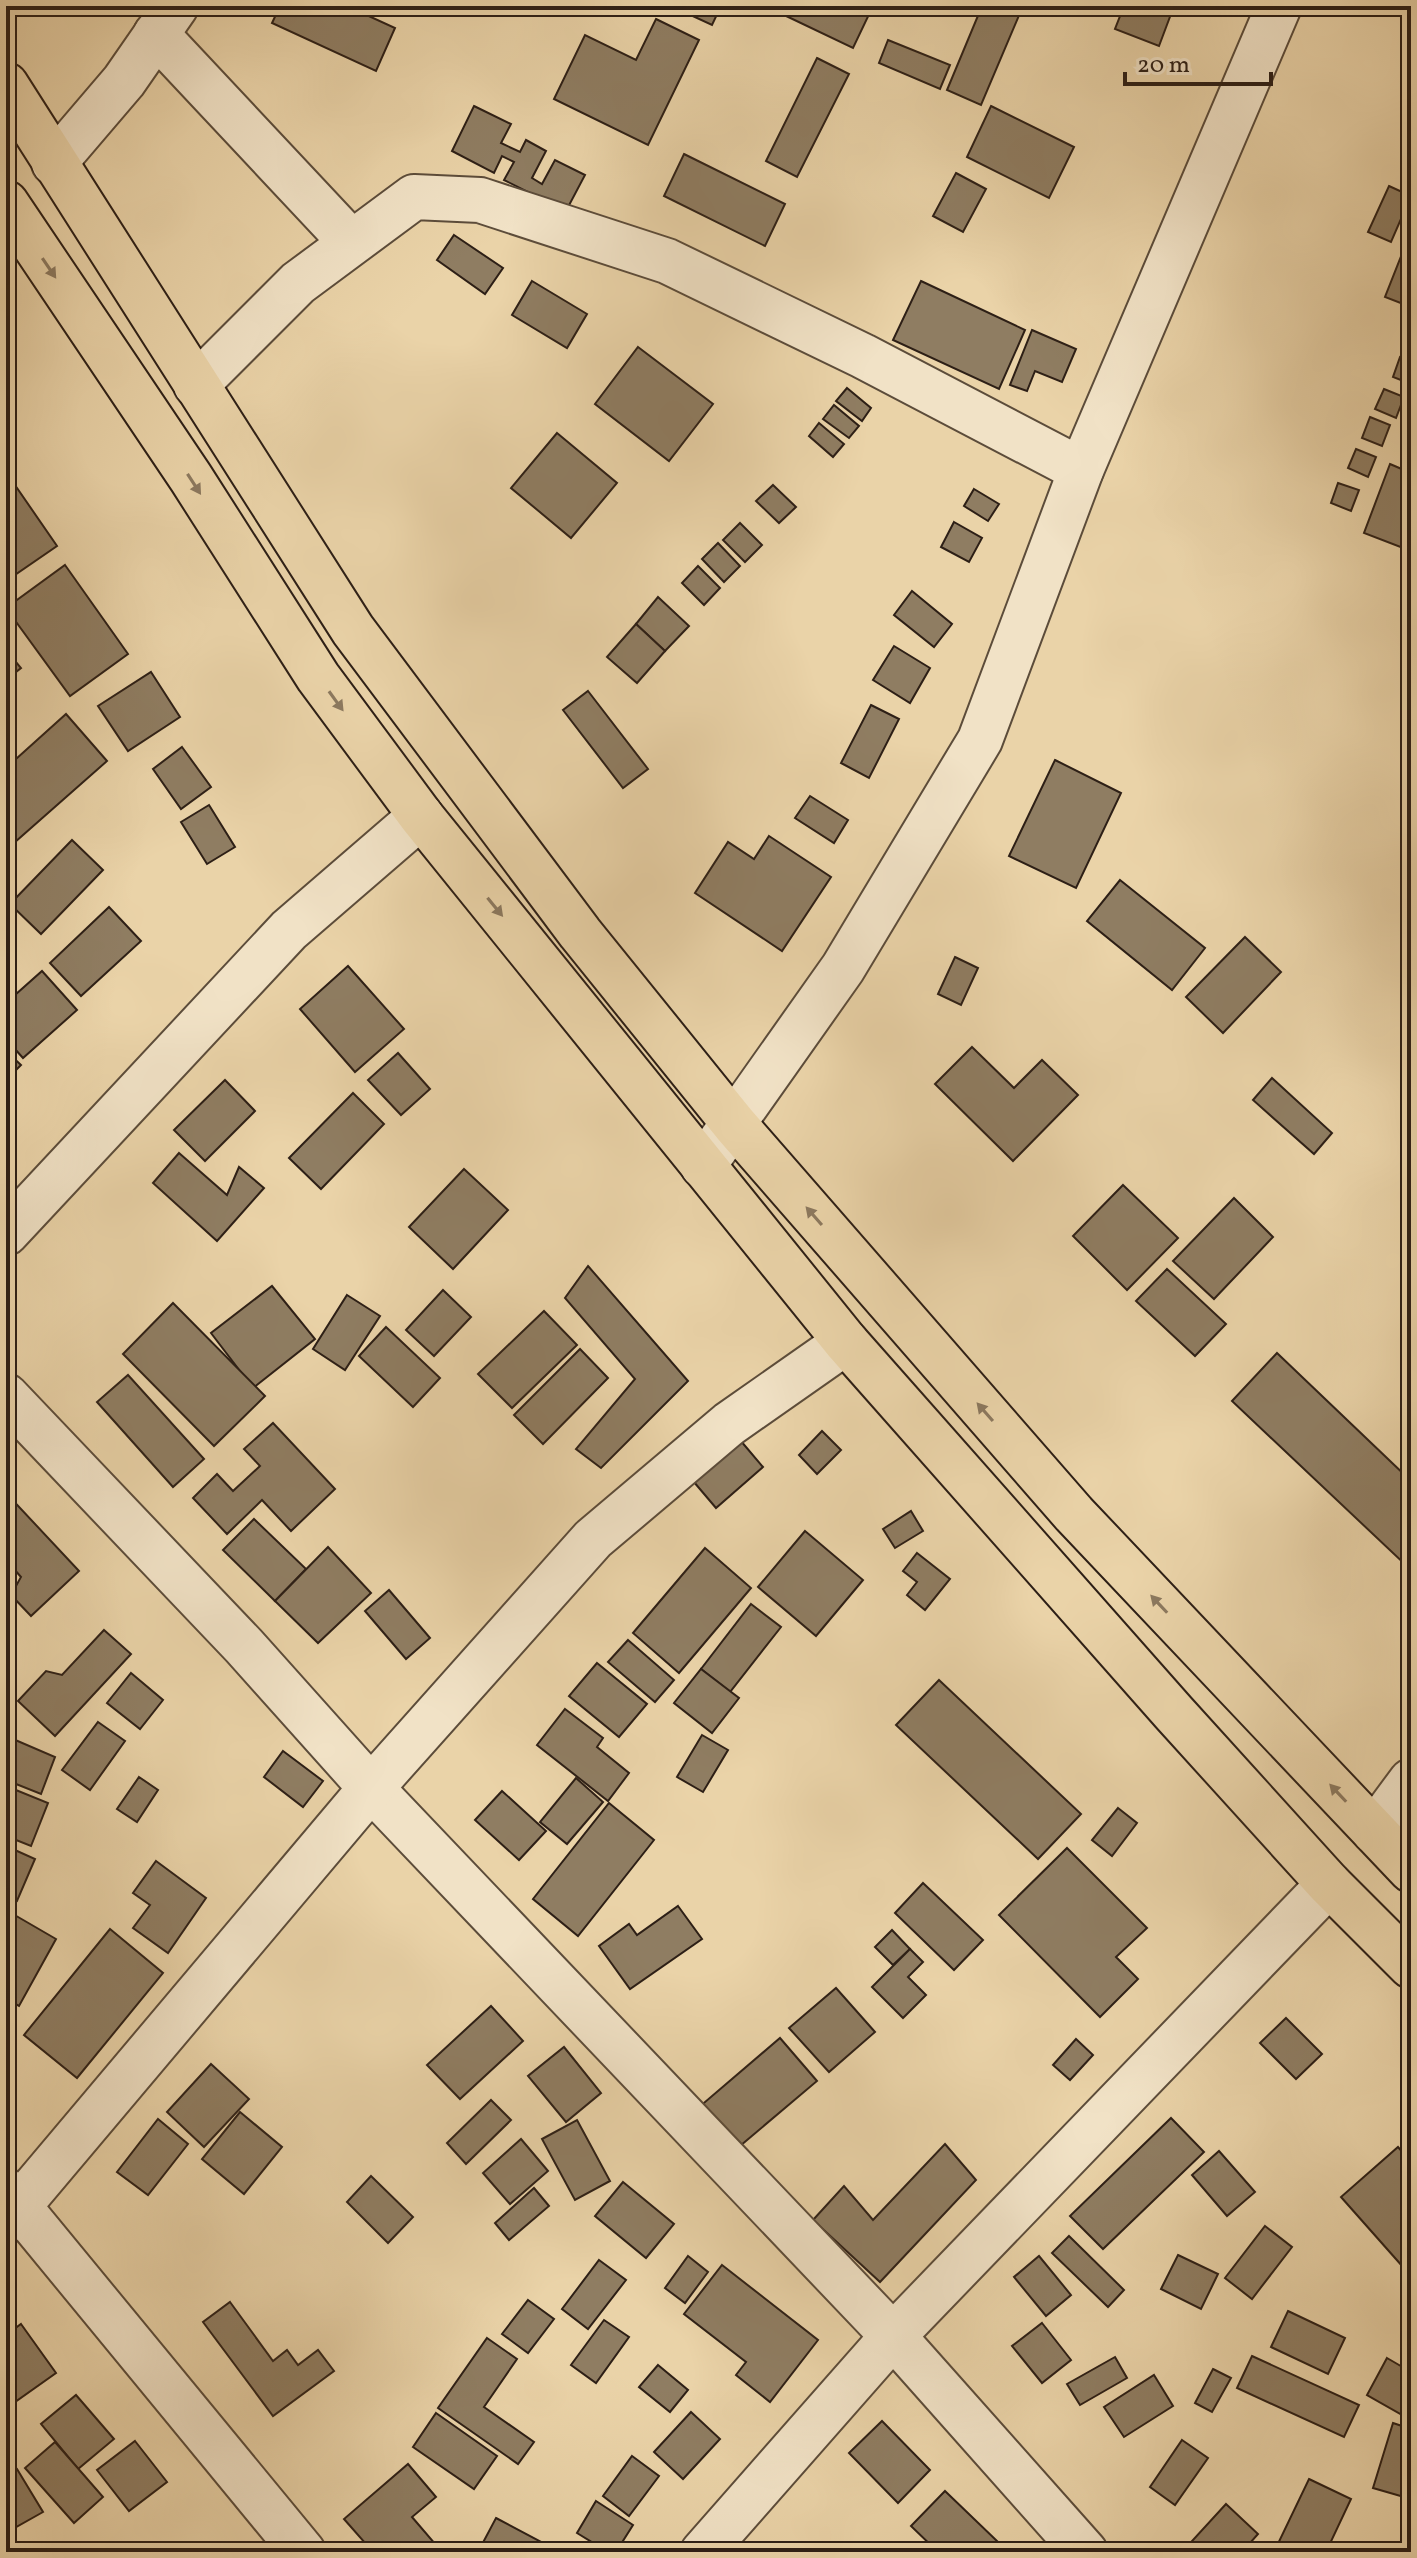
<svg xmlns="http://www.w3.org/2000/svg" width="1417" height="2558" font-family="Vollkorn,serif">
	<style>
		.building { fill: #8f7d62; stroke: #2d1f16; stroke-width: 2 }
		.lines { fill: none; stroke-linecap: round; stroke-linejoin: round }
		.minor-casing { stroke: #5c4c3a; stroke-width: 48 }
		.major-casing { stroke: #2d1f16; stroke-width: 48 }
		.minor { stroke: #f1e2c6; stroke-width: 44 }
		.major { stroke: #ead3a8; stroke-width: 44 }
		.oneway { fill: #8c795f }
	</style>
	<rect width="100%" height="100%" fill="#ead3a8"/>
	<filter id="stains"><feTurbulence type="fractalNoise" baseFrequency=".0025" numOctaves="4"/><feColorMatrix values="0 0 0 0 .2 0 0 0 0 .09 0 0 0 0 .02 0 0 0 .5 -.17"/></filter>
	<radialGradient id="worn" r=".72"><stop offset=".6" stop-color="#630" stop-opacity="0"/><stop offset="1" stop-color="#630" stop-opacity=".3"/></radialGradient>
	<!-- building -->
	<g class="building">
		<path d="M280,6h67l48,22 -19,43 -104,-48z"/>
		<path d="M671,6h50l-9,19z"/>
		<path d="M789,6h84l-20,42 -69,-33z"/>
		<path d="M982,6h41l-42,99 -34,-15z"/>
		<path d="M1124,6h50l-15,40 -44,-17z"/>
		<path d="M656,19l43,21 -51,105 -94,-46 31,-64 51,25z"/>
		<path d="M888,40l62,25 -10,24 -61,-26z"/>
		<path d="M817,58l32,16 -52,103 -31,-16z"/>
		<path d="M474,106l37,18 -10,19 19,9 6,-12 20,11 -14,27 10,6 13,-24 30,15 -19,36 -62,-31 10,-18 -12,-6 -8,17 -42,-22z"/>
		<path d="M991,106l83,41 -25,51 -82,-41z"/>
		<path d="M684,154l101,50 -20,42 -101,-50z"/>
		<path d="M956,173l30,16 -23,43 -30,-16z"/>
		<path d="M1389,186l22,10 -20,46 -23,-10z"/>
		<path d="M1411,231v76l-26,-10z"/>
		<path d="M454,235l49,33 -18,26 -48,-34z"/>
		<path d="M532,281l55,33 -20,34 -55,-33z"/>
		<path d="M921,281l104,49 -26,59 -106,-49z"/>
		<path d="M1032,330l44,19 -14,33 -27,-11 -8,20 -17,-6z"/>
		<path d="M638,347l75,57 -44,57 -74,-57z"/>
		<path d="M1400,357l11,4v23l-18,-7z"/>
		<path d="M847,388l24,20 -9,13 -26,-20z"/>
		<path d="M1384,389l20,8 -8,21 -21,-9z"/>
		<path d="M834,405l25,21 -10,12 -26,-19z"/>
		<path d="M1370,417l20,8 -8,21 -20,-8z"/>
		<path d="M819,423l25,21 -11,13 -24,-21z"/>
		<path d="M557,433l60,50 -46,55 -60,-50z"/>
		<path d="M1356,449l20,8 -8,20 -20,-9z"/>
		<path d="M1390,464l21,9v78l-47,-18z"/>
		<path d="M6,472l51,74 -51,35z"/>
		<path d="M1338,483l21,7 -8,21 -20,-8z"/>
		<path d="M773,485l23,22 -17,16 -23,-22z"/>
		<path d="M974,489l25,15 -11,17 -24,-15z"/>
		<path d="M954,522l28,16 -13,24 -28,-15z"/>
		<path d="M740,523l22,22 -17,17 -22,-22z"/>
		<path d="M718,543l22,23 -16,16 -22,-23z"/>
		<path d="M65,565l63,89 -58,42 -64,-88z"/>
		<path d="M698,566l22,22 -16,17 -22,-22z"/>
		<path d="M912,591l40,33 -18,23 -40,-32z"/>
		<path d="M658,597l31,29 -24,25 -29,-27z"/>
		<path d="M636,624l29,27 -28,32 -30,-26z"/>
		<path d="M894,646l36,22 -20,35 -37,-23z"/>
		<path d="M6,650l15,18 -15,12z"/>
		<path d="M151,672l29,45 -52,34 -30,-45z"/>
		<path d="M588,691l60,78 -25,19 -60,-78z"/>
		<path d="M871,705l28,14 -30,59 -28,-15z"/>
		<path d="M66,714l41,47 -101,89v-82z"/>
		<path d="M182,747l29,40 -30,22 -28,-40z"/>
		<path d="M1055,760l66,33 -45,95 -67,-32z"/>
		<path d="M810,796l38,24 -14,23 -39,-25z"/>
		<path d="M209,805l26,42 -28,17 -26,-42z"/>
		<path d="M769,836l62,41 -49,74 -87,-58 33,-51 26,17z"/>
		<path d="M72,840l31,30 -62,64 -31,-30z"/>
		<path d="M1120,880l85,68 -33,42 -85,-69z"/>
		<path d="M109,907l32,34 -60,55 -31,-33z"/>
		<path d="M1245,937l36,35 -58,61 -37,-36z"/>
		<path d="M955,957l23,11 -17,37 -23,-11z"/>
		<path d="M348,966l56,63 -49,43 -55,-63z"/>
		<path d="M42,971l35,39 -54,48 -17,-19v-36z"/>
		<path d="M972,1047l42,41 28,-28 36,35 -65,66 -78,-77z"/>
		<path d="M6,1051l15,14 -15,15z"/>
		<path d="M398,1053l32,36 -29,26 -33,-35z"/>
		<path d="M1272,1078l60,55 -18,21 -61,-54z"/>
		<path d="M225,1080l30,31 -50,50 -31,-31z"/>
		<path d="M353,1093l31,31 -63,65 -32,-31z"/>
		<path d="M179,1153l48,42 12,-28 25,21 -47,53 -64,-58z"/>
		<path d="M464,1169l44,41 -55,59 -44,-42z"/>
		<path d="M1123,1185l55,53 -51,52 -54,-54z"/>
		<path d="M1234,1198l39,39 -59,62 -41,-38z"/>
		<path d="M588,1266l100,115 -87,87 -25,-19 59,-70 -70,-81z"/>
		<path d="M1167,1269l59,55 -31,32 -59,-55z"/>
		<path d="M272,1286l43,53 -62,49 -42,-55z"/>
		<path d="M443,1290l28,27 -37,39 -28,-26z"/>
		<path d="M347,1295l33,21 -35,54 -32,-21z"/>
		<path d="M173,1303l92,93 -51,50 -91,-92z"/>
		<path d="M544,1311l33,34 -65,63 -34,-34z"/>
		<path d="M386,1327l54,51 -27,29 -54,-51z"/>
		<path d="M580,1349l28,29 -65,66 -29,-29z"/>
		<path d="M1277,1353l134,128v89l-179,-169z"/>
		<path d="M128,1375l76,84 -31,28 -76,-85z"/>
		<path d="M273,1423l62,66 -44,42 -29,-31 -35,34 -34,-36 24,-24 16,17 27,-25 -16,-17z"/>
		<path d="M822,1431l19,19 -24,24 -18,-19z"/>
		<path d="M735,1434l28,33 -47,41 -28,-33z"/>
		<path d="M6,1493l73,78 -48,45 -20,-21 10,-18 -15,-17z"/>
		<path d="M911,1511l12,20 -28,17 -12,-19z"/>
		<path d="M254,1519l52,50 -31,32 -52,-51z"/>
		<path d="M805,1531l58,49 -47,56 -58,-49z"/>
		<path d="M328,1547l43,46 -53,50 -43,-42z"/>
		<path d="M705,1548l46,40 -72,85 -46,-40z"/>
		<path d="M917,1553l33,26 -25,31 -18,-15 10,-13 -14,-11z"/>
		<path d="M389,1590l41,48 -24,21 -41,-48z"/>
		<path d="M751,1604l30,23 -51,65 -29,-23z"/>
		<path d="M104,1630l27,24 -76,82 -37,-35 28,-30 16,4z"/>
		<path d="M628,1640l46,40 -19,22 -47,-40z"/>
		<path d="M597,1663l50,41 -28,33 -50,-41z"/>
		<path d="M701,1669l38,29 -27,35 -38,-30z"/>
		<path d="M131,1673l32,27 -23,29 -33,-26z"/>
		<path d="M939,1680l142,134 -43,45 -142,-134z"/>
		<path d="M565,1709l38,29 -6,9 32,26 -21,28 -71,-56z"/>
		<path d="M98,1722l27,19 -35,49 -28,-20z"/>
		<path d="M702,1735l26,15 -25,42 -26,-15z"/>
		<path d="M6,1736l49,21 -14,37 -35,-14z"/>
		<path d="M283,1751l40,30 -20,26 -39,-30z"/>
		<path d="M139,1777l19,13 -21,32 -20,-13z"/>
		<path d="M576,1778l27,24 -36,42 -27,-22z"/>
		<path d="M6,1786l42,17 -17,43 -25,-10z"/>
		<path d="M502,1791l44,40 -27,29 -44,-40z"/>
		<path d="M609,1803l45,37 -76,96 -45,-37z"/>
		<path d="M1118,1808l19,15 -25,33 -20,-16z"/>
		<path d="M6,1846l29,13 -18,42 -11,-5z"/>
		<path d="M1067,1848l80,80 -31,29 22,22 -38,38 -101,-102z"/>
		<path d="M156,1861l50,37 -38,55 -35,-25 17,-23 -17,-12z"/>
		<path d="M923,1883l60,57 -29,30 -59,-57z"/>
		<path d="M678,1906l24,33 -72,50 -31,-43 30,-22 8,11z"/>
		<path d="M6,1910l50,29 -37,67 -13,-7z"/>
		<path d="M110,1929l53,44 -86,105 -53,-43z"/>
		<path d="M892,1930l18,19 -17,16 -18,-18z"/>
		<path d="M910,1949l13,13 -15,15 18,18 -23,23 -31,-31z"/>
		<path d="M836,1988l39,44 -46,40 -40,-44z"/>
		<path d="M491,2006l32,35 -63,58 -33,-34z"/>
		<path d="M1286,2018l36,36 -26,25 -36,-36z"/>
		<path d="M780,2038l37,43 -83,70 -36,-43z"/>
		<path d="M1076,2039l17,16 -23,25 -17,-15z"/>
		<path d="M564,2047l37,46 -35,29 -38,-46z"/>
		<path d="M211,2064l38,35 -45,48 -37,-35z"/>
		<path d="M491,2100l20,20 -45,44 -19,-21z"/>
		<path d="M240,2112l42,35 -38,47 -42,-35z"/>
		<path d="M1171,2118l33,34 -101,97 -33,-33z"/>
		<path d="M158,2119l30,25 -40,51 -31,-23z"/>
		<path d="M577,2120l33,61 -35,19 -33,-61z"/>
		<path d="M521,2139l27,32 -38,33 -27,-31z"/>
		<path d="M945,2144l31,36 -96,102 -67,-62 31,-34 29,34z"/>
		<path d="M1398,2147l13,15v114l-70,-79z"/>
		<path d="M1219,2151l36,41 -28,24 -35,-41z"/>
		<path d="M371,2176l42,41 -25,26 -41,-41z"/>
		<path d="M623,2182l51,42 -28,34 -51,-42z"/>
		<path d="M534,2188l15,18 -40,34 -14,-17z"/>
		<path d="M1265,2226l27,21 -40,52 -27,-21z"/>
		<path d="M1069,2236l55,54 -16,17 -56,-54z"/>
		<path d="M1178,2255l40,19 -17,35 -40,-20z"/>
		<path d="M688,2256l20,16 -23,31 -20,-15z"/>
		<path d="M1039,2256l32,39 -25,21 -32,-39z"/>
		<path d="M599,2260l27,20 -38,49 -26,-20z"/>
		<path d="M722,2265l96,75 -48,62 -34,-27 10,-13 -62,-48z"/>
		<path d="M528,2300l26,19 -26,34 -26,-19z"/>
		<path d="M230,2302l43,59 14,-11 11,15 20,-15 16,21 -61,45 -70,-94z"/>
		<path d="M1288,2311l57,27 -17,36 -57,-27z"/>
		<path d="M604,2320l25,17 -33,46 -25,-18z"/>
		<path d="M1042,2323l29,37 -29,23 -30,-37z"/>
		<path d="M21,2324l35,49 -41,29 -9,-13v-54z"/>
		<path d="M487,2338l30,21 -33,48 50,35 -16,22 -80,-56z"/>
		<path d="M1252,2356l107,49 -15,32 -107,-49z"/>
		<path d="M1115,2357l12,21 -47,27 -13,-21z"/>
		<path d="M1387,2358l24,14v48l-44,-25z"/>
		<path d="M658,2365l30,25 -18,22 -31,-25z"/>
		<path d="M1213,2369l18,9 -19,34 -17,-9z"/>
		<path d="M1154,2375l19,31 -49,31 -20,-30z"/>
		<path d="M76,2395l38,44 -36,30 -37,-45z"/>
		<path d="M691,2412l29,27 -37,40 -29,-27z"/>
		<path d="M436,2413l61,43 -23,33 -61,-42z"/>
		<path d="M882,2421l48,49 -32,33 -49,-50z"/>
		<path d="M1393,2423l18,6v45l-7,23 -31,-9z"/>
		<path d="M1182,2440l26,18 -33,47 -25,-18z"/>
		<path d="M135,2441l32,41 -38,29 -32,-41z"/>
		<path d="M55,2442l48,55 -29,26 -49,-55z"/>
		<path d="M632,2456l27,20 -30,40 -26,-20z"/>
		<path d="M408,2464l28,33 -24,20 30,35h-69l-29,-33z"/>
		<path d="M17,2469l26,43 -34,19 -3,-56z"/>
		<path d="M1309,2479l42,20 -25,53h-52z"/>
		<path d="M945,2491l52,50 -11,11h-48l-27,-26z"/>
		<path d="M596,2501l37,24 -17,27h-8l-31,-19z"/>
		<path d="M1226,2504l32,30 -16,18h-60z"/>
		<path d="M496,2518l49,26 -4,8h-63z"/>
	</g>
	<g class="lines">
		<defs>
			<g id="minor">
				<path d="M156,34l194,207"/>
				<path d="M54,163l70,-82 52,-75"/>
				<path d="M196,385l102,-102 116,-86 66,3 187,61 196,95 218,114"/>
				<path d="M703,1166l140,-198 137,-228 101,-270 198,-464"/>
				<path d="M6,1233l283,-303 132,-114"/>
				<path d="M6,1396l238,250 127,142 522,548 192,216"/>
				<path d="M1374,1831l37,-50"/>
				<path d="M6,2191l297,361"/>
				<path d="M6,2221l365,-433 222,-249 136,-115 117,-82"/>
				<path d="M703,2552l190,-216 436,-452"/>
			</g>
			<g id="major">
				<path d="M6,85l347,545 227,303 155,192 339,389 337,356"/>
				<path d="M6,203l185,275 127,199 103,139 425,526 328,371 155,171 82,82"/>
			</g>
		</defs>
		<!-- minor casing -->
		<use href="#minor" class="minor-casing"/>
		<!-- major casing -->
		<use href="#major" class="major-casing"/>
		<!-- minor -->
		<use href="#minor" class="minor"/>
		<!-- major -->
		<use href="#major" class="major"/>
	</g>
	<!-- one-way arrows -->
	<defs><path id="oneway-solid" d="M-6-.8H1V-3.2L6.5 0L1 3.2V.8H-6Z" transform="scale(2)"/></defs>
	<g class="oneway">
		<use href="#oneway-solid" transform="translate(49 268) rotate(56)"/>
		<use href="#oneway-solid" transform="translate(194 484) rotate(57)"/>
		<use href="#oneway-solid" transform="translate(336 701) rotate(54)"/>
		<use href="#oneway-solid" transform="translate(495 907) rotate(51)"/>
		<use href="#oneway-solid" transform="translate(814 1216) rotate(-131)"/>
		<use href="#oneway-solid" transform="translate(985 1412) rotate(-131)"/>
		<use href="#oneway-solid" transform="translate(1159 1604) rotate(-133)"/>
		<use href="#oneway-solid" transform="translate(1338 1793) rotate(-133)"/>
	</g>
	<!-- margin -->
	<rect width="1417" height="2558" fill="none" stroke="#ead3a8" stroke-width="32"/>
	<rect x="8" y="8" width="1401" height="2542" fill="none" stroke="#2d1f16" stroke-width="4"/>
	<rect x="16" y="16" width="1385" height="2526" fill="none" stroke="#2d1f16" stroke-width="2"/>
	<!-- scale -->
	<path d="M1125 72v12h146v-12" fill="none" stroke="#2d1f16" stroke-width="4"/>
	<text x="1137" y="72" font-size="24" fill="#2d1f16" stroke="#f1e2c6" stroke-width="6" paint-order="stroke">20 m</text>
	<rect width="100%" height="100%" filter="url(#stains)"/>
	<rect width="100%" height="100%" fill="url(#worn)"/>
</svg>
